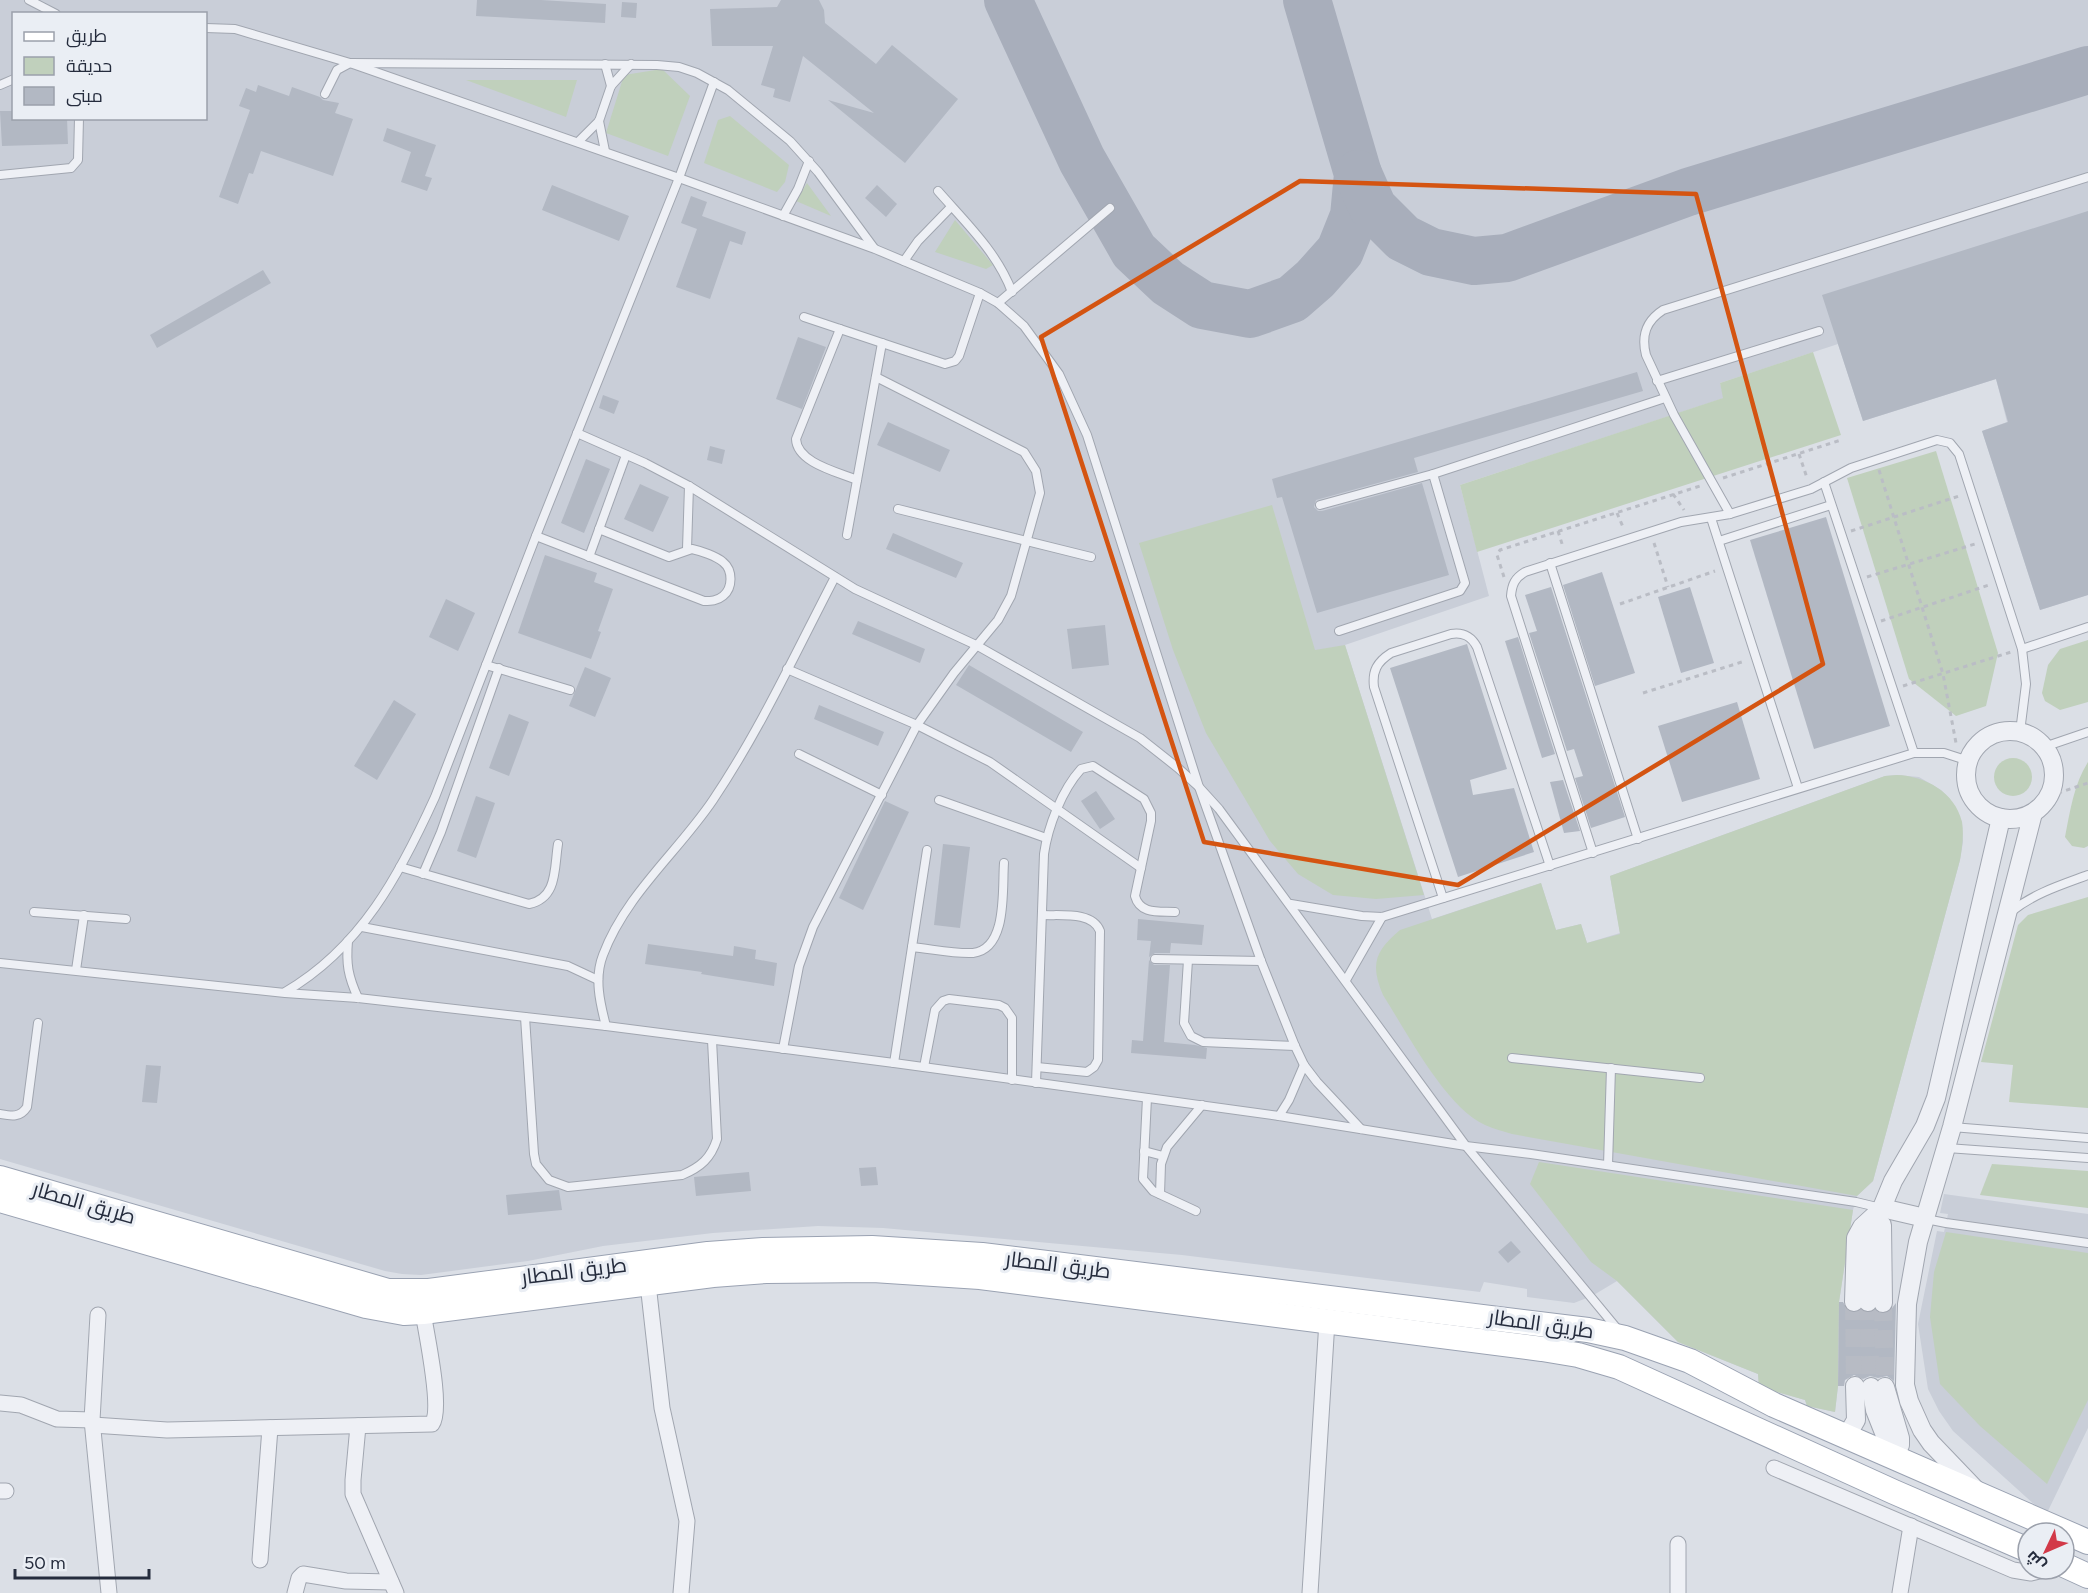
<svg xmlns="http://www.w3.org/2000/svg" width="2088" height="1593" font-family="Figtree,Cairo,sans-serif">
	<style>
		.built { fill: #c9ced8; fill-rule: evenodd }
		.green { fill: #c0d0bc }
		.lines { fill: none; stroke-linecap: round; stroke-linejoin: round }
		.taxiway { stroke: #a8aebb; stroke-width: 48 }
		.building { fill: #b2b8c3 }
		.tertiary-tunnel { stroke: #b7bbc4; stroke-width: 18; stroke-dasharray: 18 9; stroke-linecap: butt }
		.service-casing { stroke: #a1a6b0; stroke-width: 10 }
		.minor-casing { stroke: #a1a6b0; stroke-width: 17 }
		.tertiary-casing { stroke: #a1a6b0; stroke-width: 20 }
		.primary-casing { stroke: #9aa2b2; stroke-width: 26 }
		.path { stroke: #babdc5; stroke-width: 3; stroke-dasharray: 4.5 4.5; stroke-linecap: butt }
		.service { stroke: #eef0f5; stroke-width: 8 }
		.minor { stroke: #eef0f5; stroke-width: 15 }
		.tertiary { stroke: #eef0f5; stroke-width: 18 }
		.primary { stroke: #fff; stroke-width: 24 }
		.marked { fill: none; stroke: #d45411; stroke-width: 4.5; stroke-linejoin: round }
		.labels { text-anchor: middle; stroke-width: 6; stroke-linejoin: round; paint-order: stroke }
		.street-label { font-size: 21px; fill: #252c3d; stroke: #eaeef4 }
	</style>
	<rect width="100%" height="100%" fill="#dbdfe6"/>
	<!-- built -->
	<g class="built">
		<path d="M0,0h2088v595l-48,15 -58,-179 25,-9 -11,-43 -133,42 -25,-77 -118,39 4,15 -264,87 29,111 -144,49 87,274 109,-36 15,47 25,-6 6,19 33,-10 -10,-57 275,-100 12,-1 22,2 22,13 9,9 12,23 1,20 -3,18 -87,321 -16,15 -4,14 -14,92 -1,84 -3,26 -28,-6 -2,-6 -46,-13 -1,-13 -80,-32 -61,-61 -25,15 -18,7 -47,-6v-8l-43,-7 -4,10 -298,-37 -299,-27 -65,-2 -105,7 -110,13 -75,15 -107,14 -19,-1 -17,-3 -385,-112zM14,14h192v104h-192z"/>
		<path d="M1944,1194l144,20v214l-42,87 -93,-84 -14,-20 -11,-22 -10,-65 19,-93 7,1 4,-18 -8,-1z"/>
	</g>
	<!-- green -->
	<g class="green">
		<path d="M662,69l28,27 -22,60 -62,-23 18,-58z"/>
		<path d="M466,80h111l-11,37z"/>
		<path d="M730,116l59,49 -4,17 -8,10 -73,-29 14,-43z"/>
		<path d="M807,183l24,33 -35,-15z"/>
		<path d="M955,220l38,45 -7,4 -51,-17z"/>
		<path d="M1813,352l28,83 -364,117 -17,-67 263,-87 -3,-15z"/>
		<path d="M1936,451l62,202 -12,53 -30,10 -47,-37 -62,-201z"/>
		<path d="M1272,505l43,145 30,-5 79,250 -48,4 -43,-4 -35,-21 -28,-33 -64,-108 -33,-83 -34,-107z"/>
		<path d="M2088,640v62l-28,8 -15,-9 -3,-8 6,-28 12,-16z"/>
		<circle cx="2013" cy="777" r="19"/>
		<path d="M2088,762v84l-4,2 -12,-2 -7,-9c5,-26 9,-53 23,-75z"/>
		<path d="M1897,775c28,1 58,17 65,47 2,13 0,26 -2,38l-87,321 -16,15 -345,-62c-9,-3 -18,-5 -27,-9 -39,-17 -79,-94 -102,-130 -13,-31 -8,-44 17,-65l141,-47 15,47 25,-6 6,19 33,-9 -10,-58 275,-100z"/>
		<path d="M2088,897v211l-79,-6 4,-37 -32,-3 37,-137 10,-10z"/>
		<path d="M1539,1162l314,48 -14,92 -1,84 -3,26 -28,-6 -2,-6 -46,-13 -1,-13 -80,-32 -61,-61 -26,-19 -61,-78z"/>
		<path d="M1992,1164l96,7v37l-108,-13z"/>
		<path d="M1946,1232l142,21v147l-41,84 -67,-58 -40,-42 -10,-67 4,-45z"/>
	</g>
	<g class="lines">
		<!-- taxiway -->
		<g class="taxiway">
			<path d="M1008,0l74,160 52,91 34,32 34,22 48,9 42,-15 23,-20 25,-28 14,-35 4,-42 -51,-174"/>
			<path d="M1358,174l15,34 30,30 28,14 43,9 33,-3 181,-66 400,-122"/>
		</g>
	</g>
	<!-- building -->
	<g class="building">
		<path d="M477,0h64l65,4 -1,19 -129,-7z"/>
		<path d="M781,0h38l5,10 1,13 51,41 16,-19 66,54 -53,64 -77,-63 46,13 -71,-57 -13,46 -17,-5 2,-8 -14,-4 12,-39h-61l-2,-37 67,-2z"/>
		<path d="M622,2l15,1 -1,15 -15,-1z"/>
		<path d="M258,85l31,11 3,-9 28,10 3,3 16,3 -4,10 18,6 -20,57 -72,-25 -8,23 -4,-1 -11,31 -19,-7 31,-87 -11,-4 7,-18 10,4z"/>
		<path d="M0,111h14v7h53l1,26 -66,2z"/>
		<path d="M387,128l49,17 -11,31 7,2 -5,13 -26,-9 10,-30 -28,-11z"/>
		<path d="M552,185l77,31 -10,25 -77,-31z"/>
		<path d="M877,185l20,19 -11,13 -21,-19z"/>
		<path d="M691,196l16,6 -5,14 44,16 -4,13 -12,-4 -20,58 -34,-12 21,-58 -16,-6z"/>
		<path d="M2088,211v384l-48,15 -58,-179 26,-9 -12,-43 -133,42 -41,-126z"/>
		<path d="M263,270l8,13 -114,65 -7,-13z"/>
		<path d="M798,337l28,10 -24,62 -26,-10z"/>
		<path d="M1637,372l6,19 -229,67 4,14 -102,28 -2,7 4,4h4l100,-28 27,92 -132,38 -35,-116 -5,1 -5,-19z"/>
		<path d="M603,395l16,6 -5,13 -15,-6z"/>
		<path d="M888,422l62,28 -10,22 -63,-27z"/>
		<path d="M710,446l15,4 -3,14 -15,-4z"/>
		<path d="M586,459l24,10 -26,64 -23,-10z"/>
		<path d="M640,484l29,13 -16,35 -29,-13z"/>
		<path d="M1826,517l64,209 -76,23 -64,-209z"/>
		<path d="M893,533l70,30 -7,15 -70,-29z"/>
		<path d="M545,555l52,18 -3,9 19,7 -15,42 3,1 -10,27 -73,-26z"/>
		<path d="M1602,572l33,101 -40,13 -32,-101z"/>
		<path d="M1551,587l74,230 -34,11 -16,-50 8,-2 -9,-27 -7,2 -38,-118 8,-2 -12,-36z"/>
		<path d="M1690,587l24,76 -33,10 -23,-76z"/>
		<path d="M446,599l29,14 -17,38 -29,-14z"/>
		<path d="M858,621l67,28 -5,14 -68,-29z"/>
		<path d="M1105,625l4,40 -37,4 -5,-40z"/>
		<path d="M1518,637l37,117 -13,4 -37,-117z"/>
		<path d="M1467,644l40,125 -37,11 3,15 41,-7 20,64 -76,25 -68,-209z"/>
		<path d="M969,665l114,67 -12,20 -115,-67z"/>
		<path d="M585,667l26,11 -16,39 -26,-11z"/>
		<path d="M394,700l22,14 -39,66 -23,-14z"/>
		<path d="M1737,702l23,77 -78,23 -24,-76z"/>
		<path d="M819,705l65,27 -6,14 -64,-27z"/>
		<path d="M509,714l20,8 -20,54 -20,-8z"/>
		<path d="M1563,780l17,51 -16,2 -14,-51z"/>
		<path d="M1096,791l19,28 -15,10 -19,-28z"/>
		<path d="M476,796l19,7 -19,55 -19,-7z"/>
		<path d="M885,801l24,11 -46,98 -24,-12z"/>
		<path d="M943,844l27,3 -10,81 -26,-3z"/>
		<path d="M1138,919l66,6 -2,20 -31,-2 -1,10h-15l-6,4 2,-16 -14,-1z"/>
		<path d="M648,944l85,12 1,-10 22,4 -1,9 22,4 -3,23 -73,-12 1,-2 -57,-8z"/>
		<path d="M1149,960l5,5h16l-6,77 31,3 12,3 -1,11 -75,-6 1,-13 11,1z"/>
		<path d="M146,1065l15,1 -4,37 -15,-1z"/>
		<path d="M876,1167l2,18 -17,1 -2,-18z"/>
		<path d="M749,1172l2,19 -55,5 -2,-19z"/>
		<path d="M559,1190l3,20 -54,5 -2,-20z"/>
		<path d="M1511,1241l10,11 -13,11 -10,-11z"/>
		<path d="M1839,1302h4l5,9 5,2 8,-2 7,2 7,-3 8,4 6,-2 7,-9 -2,78 -7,-5 -9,2 -8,-2 -7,3 -9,-4 -9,5 -1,6h-6z"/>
	</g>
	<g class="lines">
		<!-- tertiary-tunnel -->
		<g class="tertiary-tunnel">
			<path d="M1854,1302l1,84"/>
			<path d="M1868,1302l3,85"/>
			<path d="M1883,1303l2,84"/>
		</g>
		<defs>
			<g id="service">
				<path d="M29,0l27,14"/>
				<path d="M206,28l29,1 115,34 329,115 196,71 105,44 18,10 26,23 35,48 28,61 112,352 62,174 34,85 9,19 13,17 44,47"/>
				<path d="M605,64l6,22"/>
				<path d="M0,85l14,-6"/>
				<path d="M325,94l12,-24 13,-7 307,2 22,2 18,6 31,17 62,51 28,31 56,76"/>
				<path d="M599,121l6,30"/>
				<path d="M578,142l21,-21 12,-35 20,-22"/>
				<path d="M0,175l71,-7 7,-8 1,-42"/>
				<path d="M938,191c28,32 59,61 74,101"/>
				<path d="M783,216l15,-27 11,-28"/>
				<path d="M904,261l14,-20 33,-34"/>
				<path d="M998,303l112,-95"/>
				<path d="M804,317l141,47 10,-3 4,-5 21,-63"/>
				<path d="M840,329l-44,110c1,24 42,33 61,41"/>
				<path d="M1657,381l162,-50"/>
				<path d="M577,433l68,30 44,23 166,103 121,56 164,93 38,30 21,19 20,22 247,337 153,185"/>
				<path d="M1824,482l90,271"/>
				<path d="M1320,505l113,-31 232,-76"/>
				<path d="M898,509l193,48"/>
				<path d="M1730,514l-56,-99 -28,-60c-5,-20 0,-34 17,-45l425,-133"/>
				<path d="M1711,518l87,270"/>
				<path d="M847,535l35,-192"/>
				<path d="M536,536l168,65c7,0 13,0 19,-5 10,-8 10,-26 0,-34 -7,-6 -22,-11 -31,-13l-23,8 -70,-28"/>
				<path d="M1719,541l112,-36"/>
				<path d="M687,549l2,-63"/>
				<path d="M589,557l37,-102"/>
				<path d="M1550,563l88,276"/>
				<path d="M1339,631l121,-40 5,-8 -32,-109"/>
				<path d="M2022,649l66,-22"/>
				<path d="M486,665l84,25"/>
				<path d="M787,669l130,56 73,37 151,106"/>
				<path d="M2044,747l44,-15"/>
				<path d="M799,754l83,41"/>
				<path d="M939,800l107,38"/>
				<path d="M1593,853l-82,-257c1,-12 4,-18 14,-24l156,-50 49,-8 81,-25 40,-21 86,-28 13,3 9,11 63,195 4,35 -6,48"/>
				<path d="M400,867l129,37c29,-6 25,-36 29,-60"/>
				<path d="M423,874l18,-42 58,-164"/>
				<path d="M1443,898l-69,-211c-2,-16 3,-25 17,-34l60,-19c12,-2 20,2 26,13l73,219"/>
				<path d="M1291,904l71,12 20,1 532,-164h30l25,8"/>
				<path d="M2012,911c23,-18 49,-26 76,-36"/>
				<path d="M34,912l92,7"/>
				<path d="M362,927l206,39 30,14"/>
				<path d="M348,941c-2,23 0,35 10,57"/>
				<path d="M912,947c20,2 42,7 61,6 35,-4 29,-64 31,-90"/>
				<path d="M1155,959l106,2"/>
				<path d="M1188,960l-4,63 7,13 12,6 92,4"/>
				<path d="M0,963l285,30 73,5 248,28 288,37 385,53 187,30 65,8 325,48 25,6"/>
				<path d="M76,970l8,-55"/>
				<path d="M1346,980l36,-63"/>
				<path d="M285,992c76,-44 115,-118 150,-195l101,-261 143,-358 35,-96"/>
				<path d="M525,1017l9,137 2,10 13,16 19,7 114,-12c19,-8 29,-17 35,-36l-5,-99"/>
				<path d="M606,1026c-6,-23 -12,-48 -3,-71 23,-61 75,-103 110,-155 47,-70 83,-148 122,-223"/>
				<path d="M783,1049l16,-83 14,-39 104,-202 37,-52 44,-53 13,-24 29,-103 -4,-22 -12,-19 -148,-75"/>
				<path d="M1512,1058l188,20"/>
				<path d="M894,1063l33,-213"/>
				<path d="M924,1067l11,-57 8,-9 6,-2 50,6 6,3 7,10v62"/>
				<path d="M1037,1067l50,5 7,-5 4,-7 2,-129c-8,-20 -40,-15 -58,-16"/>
				<path d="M1036,1083l8,-229c4,-28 18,-64 37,-85l12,-3 51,33 7,14v8l-16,75c5,19 25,15 40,16"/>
				<path d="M1147,1098l-4,81 10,12 43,20"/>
				<path d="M0,1114c11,2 20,4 27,-7l11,-84"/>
				<path d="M1279,1116l10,-16 15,-35"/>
				<path d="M1952,1127l136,11"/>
				<path d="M1947,1148l141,10"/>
				<path d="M1144,1151l19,5"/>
				<path d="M1608,1165l3,-97"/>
				<path d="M1160,1194l1,-30 6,-17 35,-42"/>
				<path d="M1926,1219l20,4 142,20"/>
			</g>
			<g id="minor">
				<path d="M648,1284l14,124 25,113 -6,72"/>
				<path d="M98,1315l-6,105 17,173"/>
				<path d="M0,1403l21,2 36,14 35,1"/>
				<path d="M93,1425l74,5 265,-6c11,-15 -6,-91 -9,-112"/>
				<path d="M358,1426l-5,54v14l43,99"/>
				<path d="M1774,1468l239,102 18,3 17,-4"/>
				<path d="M0,1491h6"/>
				<path d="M260,1560l10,-132"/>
				<path d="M295,1593l4,-15 4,-4 43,7 45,1"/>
				<path d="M1310,1593l17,-272"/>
				<path d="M1678,1593v-49"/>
				<path d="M1900,1593l11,-67"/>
			</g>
			<g id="tertiary">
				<circle cx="2010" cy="775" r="44"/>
				<path d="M1882,1208l43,10"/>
				<path d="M1882,1225l1,78"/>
				<path d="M1854,1302l2,-64 6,-11 12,-11"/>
				<path d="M1868,1302l4,-70 21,-51 32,-55 11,-28 65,-280"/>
				<path d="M1871,1387l4,23 19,48"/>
				<path d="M1885,1387l15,51v7l-6,13"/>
				<path d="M1846,1437l10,-17 -1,-34"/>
				<path d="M1976,1490l-45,-47 -9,-13 -13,-29 -4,-16 2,-81 11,-62 34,-115 81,-314"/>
			</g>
			<g id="primary">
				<path d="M0,1178l388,113h41l279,-37 55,-4 109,-2 110,7 606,75 37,8 65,23 84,44 314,137"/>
				<path d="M0,1200l366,106 38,7 19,-1 290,-37 53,-4 107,-1 107,7 562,72 36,6 41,12 275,125 134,58"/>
				<path d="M2064,1565l24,11"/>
			</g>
		</defs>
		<!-- service casing -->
		<use href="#service" class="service-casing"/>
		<!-- minor casing -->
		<use href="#minor" class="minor-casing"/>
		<!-- tertiary casing -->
		<use href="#tertiary" class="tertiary-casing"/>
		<!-- primary casing -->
		<use href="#primary" class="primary-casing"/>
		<!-- path -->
		<g class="path">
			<path d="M1799,454l8,24"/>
			<path d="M1879,470l64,204 13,69"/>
			<path d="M1723,478l118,-38"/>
			<path d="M1673,494l11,16"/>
			<path d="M1617,513l6,14"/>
			<path d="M1558,531l5,16"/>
			<path d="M1851,531l108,-35"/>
			<path d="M1654,543l14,44"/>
			<path d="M1504,577l-7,-22 3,-5 200,-64"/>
			<path d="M1867,577l108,-33"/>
			<path d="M1620,604l95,-33"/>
			<path d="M1881,621l108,-36"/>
			<path d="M1903,686l108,-34"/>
			<path d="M1643,693l102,-32"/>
			<path d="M2049,796l39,-13"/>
		</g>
		<!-- service -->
		<use href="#service" class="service"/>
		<!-- minor -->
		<use href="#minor" class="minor"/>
		<!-- tertiary -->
		<use href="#tertiary" class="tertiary"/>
		<!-- primary -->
		<use href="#primary" class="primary"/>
	</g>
	<!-- marked area -->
	<path class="marked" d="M1300,181l396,13 127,470 -365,221 -254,-43 -163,-505z"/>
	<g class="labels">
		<!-- street labels -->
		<g class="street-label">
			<text transform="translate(84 1203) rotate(16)" y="7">طريق المطار</text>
			<text transform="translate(1058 1265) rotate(7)" y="7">طريق المطار</text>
			<text transform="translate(574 1271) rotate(-7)" y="7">طريق المطار</text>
			<text transform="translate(1541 1324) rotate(8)" y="7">طريق المطار</text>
		</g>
	</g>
	<!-- legend -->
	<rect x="12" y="12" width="195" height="108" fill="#eaeef4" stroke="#9ba0ab" stroke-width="1.5"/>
	<rect x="24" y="32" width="30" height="9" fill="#ffffff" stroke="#9ba0ab" stroke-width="1.5"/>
	<text x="66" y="42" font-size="18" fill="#252c3d">طريق</text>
	<rect x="24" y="57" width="30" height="18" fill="#c0d0bc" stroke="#9ba0ab" stroke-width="1.5"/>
	<text x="66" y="72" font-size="18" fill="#252c3d">حديقة</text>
	<rect x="24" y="87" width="30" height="18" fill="#b2b8c3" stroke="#9ba0ab" stroke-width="1.5"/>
	<text x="66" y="102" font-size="18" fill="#252c3d">مبنى</text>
	<!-- north arrow -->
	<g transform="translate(2046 1551) rotate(226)"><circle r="28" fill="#eaeef4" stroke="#9ba0ab" stroke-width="1.5"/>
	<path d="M0-4.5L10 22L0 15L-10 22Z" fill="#d23948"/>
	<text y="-9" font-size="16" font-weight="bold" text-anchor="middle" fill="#252c3d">ش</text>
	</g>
	<!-- scale -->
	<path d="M15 1569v9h134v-9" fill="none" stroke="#252c3d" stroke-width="3"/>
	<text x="24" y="1569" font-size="18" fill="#252c3d" stroke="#eaeef4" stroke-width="4.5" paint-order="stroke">50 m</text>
</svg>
